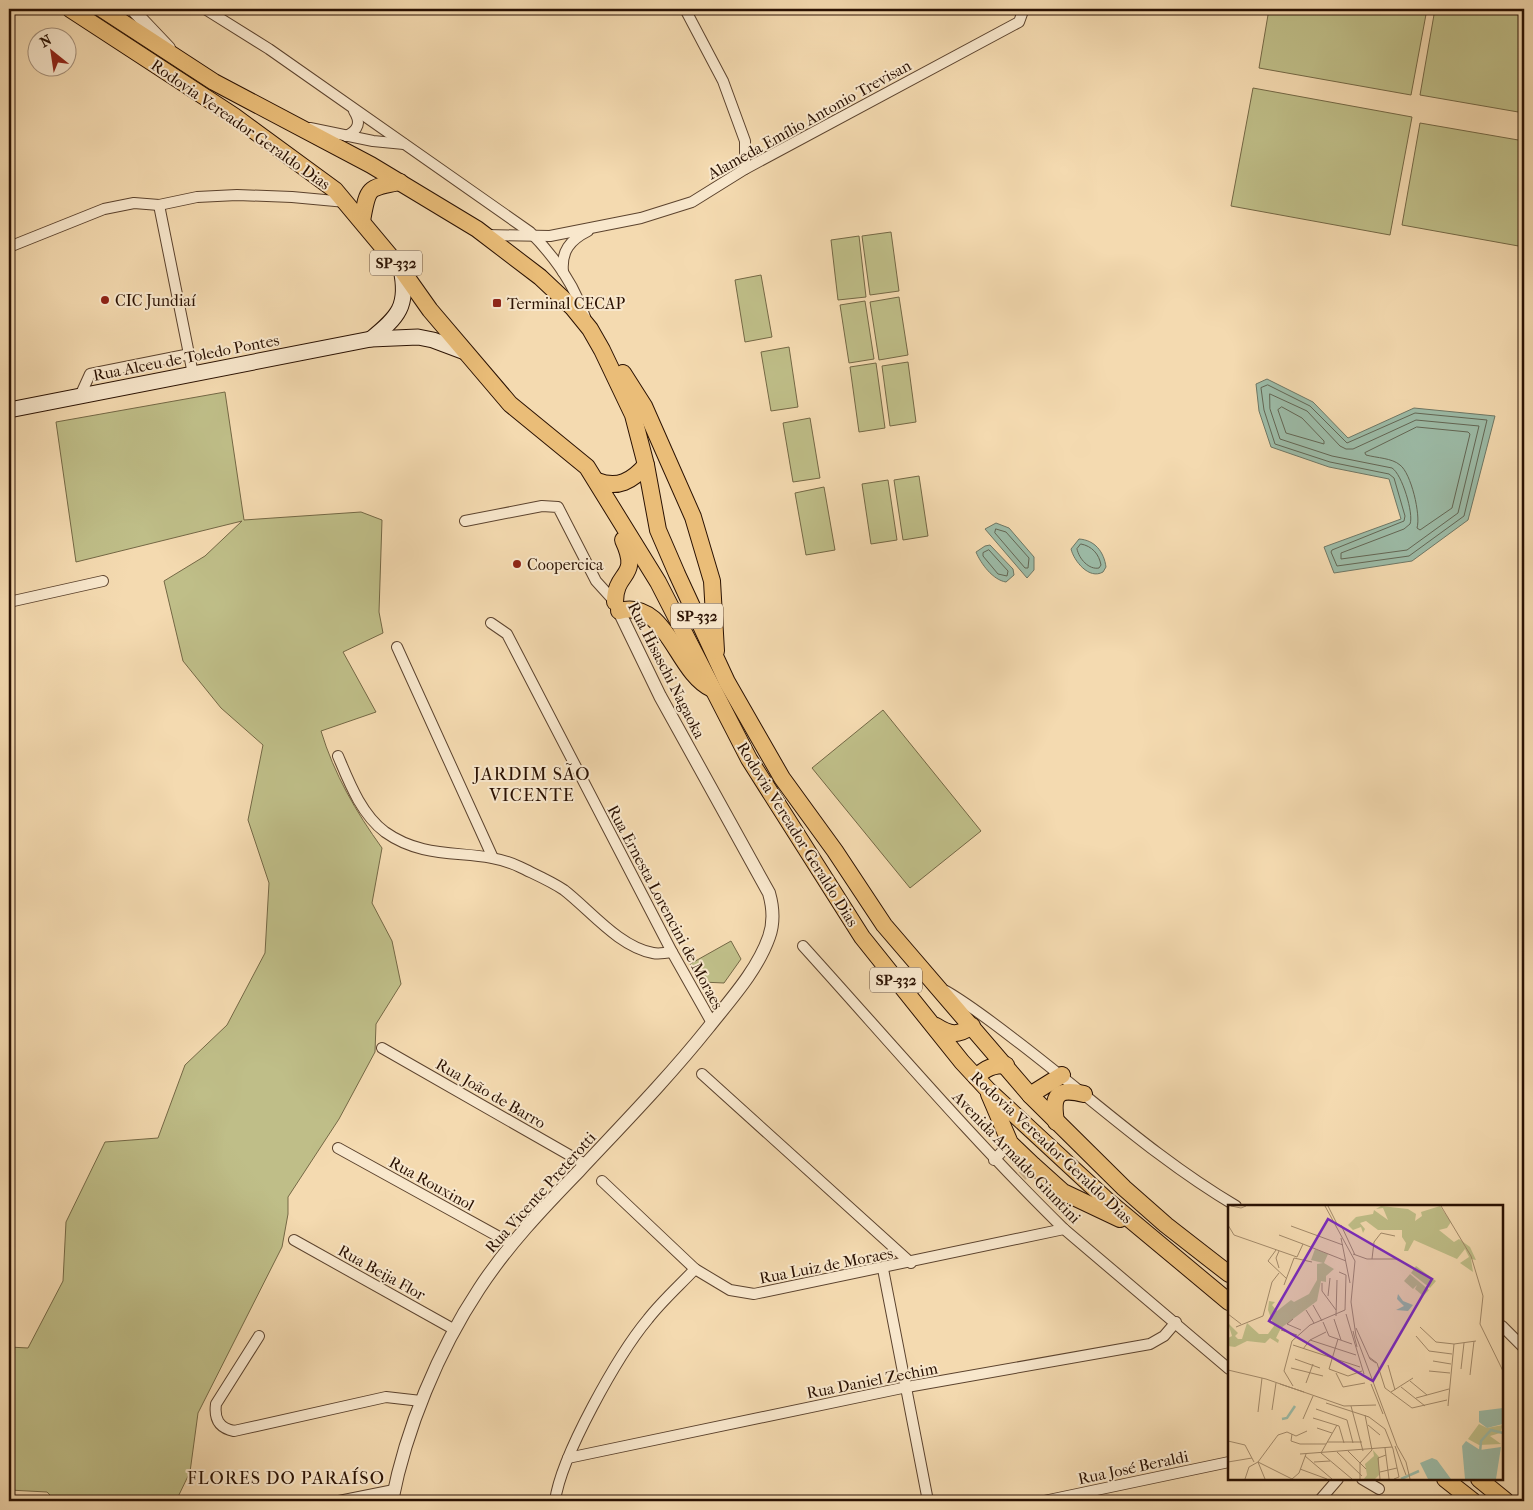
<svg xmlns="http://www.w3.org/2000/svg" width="1533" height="1510" font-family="'IM FELL French Canon',serif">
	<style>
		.green { fill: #bfbe88; stroke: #746845 }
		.water { fill: #9cbba7; stroke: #6e7765 }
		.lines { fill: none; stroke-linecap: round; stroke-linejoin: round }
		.shore { stroke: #636654; stroke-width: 1 }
		.minor-tunnel { stroke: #ccb28d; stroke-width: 10; stroke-dasharray: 10 5; stroke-linecap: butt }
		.minor-casing { stroke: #5c432e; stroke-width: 12 }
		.tertiary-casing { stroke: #5c432e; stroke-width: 14 }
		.secondary-casing { stroke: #2a1102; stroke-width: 17 }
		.primary-casing { stroke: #2a1102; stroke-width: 18 }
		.minor { stroke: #f8e7cc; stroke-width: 10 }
		.tertiary { stroke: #f8e7cc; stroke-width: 12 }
		.secondary { stroke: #f8e7cc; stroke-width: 15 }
		.primary { stroke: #eabd78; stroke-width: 16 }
		.poi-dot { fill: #8f2418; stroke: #f8e7cc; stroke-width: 2 }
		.labels { text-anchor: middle; stroke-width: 4; stroke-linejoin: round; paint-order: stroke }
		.shield { fill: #f8e7cc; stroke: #68513f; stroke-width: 1 }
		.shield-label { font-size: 15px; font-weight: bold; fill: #2a1102 }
		.street-label { font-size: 16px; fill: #2a1102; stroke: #f8e7cc }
		.poi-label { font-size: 16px; fill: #2a1102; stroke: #f8e7cc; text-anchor: start }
		.neighbourhood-label { font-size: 18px; letter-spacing: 1px; fill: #2a1102; stroke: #f8e7cc }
		.inset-river { fill: none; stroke: #9cbba7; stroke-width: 2.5 }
		.inset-road { fill: none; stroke: #a38a6a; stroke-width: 1 }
		.view { fill: #7b2cbf; fill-opacity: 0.15; stroke: #7b2cbf; stroke-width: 2.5 }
		.inset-edge { fill: none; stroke: #2a1102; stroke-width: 2.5 }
	</style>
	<rect width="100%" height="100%" fill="#f4dab0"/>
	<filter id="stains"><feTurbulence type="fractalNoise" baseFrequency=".004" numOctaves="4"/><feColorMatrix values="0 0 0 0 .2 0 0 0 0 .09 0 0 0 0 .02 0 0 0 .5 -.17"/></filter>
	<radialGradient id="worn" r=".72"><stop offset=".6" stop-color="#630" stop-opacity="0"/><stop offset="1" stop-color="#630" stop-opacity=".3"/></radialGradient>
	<!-- green -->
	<g class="green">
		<path d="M1269,9h158l-16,86 -152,-27z"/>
		<path d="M1435,9h89v104l-104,-18z"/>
		<path d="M1253,88l159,29 -22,118 -159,-29z"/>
		<path d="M1420,123l104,18v106l-122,-22z"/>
		<path d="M891,232l8,59 -29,4 -8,-59z"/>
		<path d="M859,236l7,61 -28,3 -7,-60z"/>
		<path d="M761,275l11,62 -27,5 -10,-62z"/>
		<path d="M899,297l9,58 -29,5 -9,-58z"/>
		<path d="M865,301l9,58 -25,4 -9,-58z"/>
		<path d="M789,347l9,60 -27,4 -10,-59z"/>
		<path d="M908,362l8,60 -26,4 -8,-60z"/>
		<path d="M876,363l9,65 -26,4 -9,-65z"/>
		<path d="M225,392l19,128 117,-8 21,8 -3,92 4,21 -40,19 33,60 -55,19c13,43 35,81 61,117l-10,55 20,38 9,43 -25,40 -1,28 -36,67 -51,78v17l-6,33 -84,166 -8,59 -14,29h-120l-9,-9 -38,-2v-143l19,1 35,-67 3,-59 39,-80 53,-4 27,-73 42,-40 38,-72 4,-70 -21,-63 15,-75 -42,-37 -38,-47 -19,-80 41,-25 37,-35 -166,41 -20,-140z"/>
		<path d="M810,418l10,60 -27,4 -10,-59z"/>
		<path d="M919,476l9,60 -25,4 -9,-60z"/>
		<path d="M888,480l9,60 -26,4 -9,-60z"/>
		<path d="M824,487l11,63 -29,5 -11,-62z"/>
		<path d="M883,710l98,121 -71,57 -98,-120z"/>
		<path d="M731,941l10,18 -17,24 -22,-1 -12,-18z"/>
	</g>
	<!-- water -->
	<g class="water">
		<path d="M1267,379l46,23 35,36 66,-30 81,8 -27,104 -56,41 -78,12 -10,-26 77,-28 -12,-40 -60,-12 -58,-20 -12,-36 -3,-27z"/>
		<path d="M996,523l13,5 25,29v13l-7,8 -42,-49z"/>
		<path d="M1079,539c16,1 25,13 27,28l-3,5c-14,8 -29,-11 -32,-23z"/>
		<path d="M990,545l23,24 1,6 -8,7c-13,-2 -25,-18 -30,-30l9,-6z"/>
	</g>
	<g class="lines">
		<!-- shore -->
		<g class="shore">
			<path d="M1268,385l42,21 37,37 68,-30 72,7 -23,96 -55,40 -72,10 -6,-14 1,-2 72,-29 1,-5 -11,-38 -5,-4 -59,-12 -55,-18 -11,-34 -3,-22z"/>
			<path d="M1270,394l37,17 33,35 6,3h7l63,-29 63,6 -21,87 -51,37 -66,9v-6l63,-24 6,-5c4,-10 -8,-50 -18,-56l-60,-12 -52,-17 -10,-30z"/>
			<path d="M1282,407l20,11 22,23v3l-38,-11 -8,-23z"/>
			<path d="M1417,427l51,5 2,2 -18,74 -32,22 -3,-2c4,-13 -6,-55 -17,-63 -8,-7 -23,-7 -34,-10l-1,-2z"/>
			<path d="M996,529l10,3 23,26 -1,10h-3l-30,-35z"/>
			<path d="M1081,544c11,2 18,10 20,21l-2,3c-10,2 -20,-9 -22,-19z"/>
			<path d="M989,550l19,21 -1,5 -9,-2 -15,-18v-3z"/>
		</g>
		<!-- minor-tunnel -->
		<path class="minor-tunnel" d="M1022,1176l6,-5"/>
		<defs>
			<g id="minor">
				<path d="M205,9l64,40 261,183c24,24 44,52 55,85"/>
				<path d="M685,9l38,72 22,60v28"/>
				<path d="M310,128l63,13 31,3"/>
				<path d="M346,136c13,-6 15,-14 8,-25"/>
				<path d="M159,205l34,169"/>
				<path d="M485,235l65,1 91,-18 51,-16 53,-33 274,-147 4,-11"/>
				<path d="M9,247l95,-38 30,-6 25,2 38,-8 40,-2 55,2 54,5"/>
				<path d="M563,272c-2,-21 7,-32 25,-41"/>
				<path d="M80,396l10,-22 100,-20"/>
				<path d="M465,521l77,-15 16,1 38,74 19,21"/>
				<path d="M9,602l94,-21"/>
				<path d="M491,623l16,11 165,318 40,71"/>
				<path d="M397,647l96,211"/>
				<path d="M338,756c11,26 23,58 47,76 45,32 92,14 135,35 14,7 31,14 44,23 26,20 55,57 89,63 5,1 13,0 19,-1"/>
				<path d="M803,946c86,95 169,193 261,283l165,140"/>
				<path d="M946,991c24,14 46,31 68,48 74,56 142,120 222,167"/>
				<path d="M382,1048l203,116"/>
				<path d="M702,1074l209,189"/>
				<path d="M338,1148l174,96"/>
				<path d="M994,1160l16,-17"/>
				<path d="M602,1181l93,88 35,21 24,4 310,-65"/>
				<path d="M294,1240l161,90"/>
				<path d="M883,1269l45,232"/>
				<path d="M1502,1326l22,22"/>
				<path d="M259,1336l-43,68c-2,15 3,24 18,27l152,-34 35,4"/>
				<path d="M568,1458l339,-71 243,-43 14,-8 12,-14"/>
				<path d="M1362,1479l17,10"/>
				<path d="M339,1501l55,-11"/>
				<path d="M555,1501c6,-45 63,-146 93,-182 14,-18 31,-33 47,-50"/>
				<path d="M1044,1501l185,-39"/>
				<path d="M1319,1501l19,-22"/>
			</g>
			<g id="tertiary">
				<path d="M132,9l37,39"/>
				<path d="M392,1501c14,-72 46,-150 87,-212 28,-43 64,-81 100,-118 44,-47 89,-93 129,-143 22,-28 49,-57 61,-91 5,-14 4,-30 0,-44l-109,-197 -44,-91"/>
			</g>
			<g id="secondary">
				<path d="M371,339c27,-22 38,-33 30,-70"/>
				<path d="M9,410l362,-71 47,-2 15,3 32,12"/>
			</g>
			<g id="primary">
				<path d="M70,9l164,107 101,74 66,79 29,41 80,94 77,63 71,115 91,177 113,178 100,125 26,28 121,112 120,100"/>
				<path d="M102,9l112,73 157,83 106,64 63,48 33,31 17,21 12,21 31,65 13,50 12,65 19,44 50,108 55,96 53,73 49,74 146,170 94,93 42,37 63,49"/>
				<path d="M362,221c6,-34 5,-33 38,-39"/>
				<path d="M623,373l21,33 49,111 19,64 4,70"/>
				<path d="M597,481c21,8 35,0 49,-16"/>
				<path d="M615,602c0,-32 26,-23 8,-62"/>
				<path d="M619,611c48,-13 57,62 93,78"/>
				<path d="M936,1026c14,9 22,10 36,0"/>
				<path d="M976,1077c10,-9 17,-12 30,-12"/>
				<path d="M989,1094l21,49 23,22 30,27 57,27"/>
				<path d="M1030,1095l32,-20"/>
				<path d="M1056,1122c-4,-26 0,-35 28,-28"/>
				<path d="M1445,1479l28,22"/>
				<path d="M1479,1479l27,22"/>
			</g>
		</defs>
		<!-- minor casing -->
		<use href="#minor" class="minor-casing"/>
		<!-- tertiary casing -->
		<use href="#tertiary" class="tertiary-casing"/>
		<!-- secondary casing -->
		<use href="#secondary" class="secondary-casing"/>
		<!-- primary casing -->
		<use href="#primary" class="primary-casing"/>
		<!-- minor -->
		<use href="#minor" class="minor"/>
		<!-- tertiary -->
		<use href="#tertiary" class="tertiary"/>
		<!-- secondary -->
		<use href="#secondary" class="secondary"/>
		<!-- primary -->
		<use href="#primary" class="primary"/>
	</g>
	<!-- markers -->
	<g class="poi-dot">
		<circle cx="105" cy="300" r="5"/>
		<rect x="492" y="298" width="10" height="10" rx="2.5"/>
		<circle cx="517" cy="564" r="5"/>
	</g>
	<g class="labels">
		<!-- shield labels -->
		<g class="shield">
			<rect x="370" y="250.5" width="52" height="25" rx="4"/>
			<rect x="671" y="603.5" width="52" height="25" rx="4"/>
			<rect x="870" y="967.5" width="52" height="25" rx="4"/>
		</g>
		<g class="shield-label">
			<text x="396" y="268">SP-332</text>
			<text x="697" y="621">SP-332</text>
			<text x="896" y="985">SP-332</text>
		</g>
		<!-- street labels -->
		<g class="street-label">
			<text transform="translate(809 119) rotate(-29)" y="6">Alameda Emílio Antonio Trevisan</text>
			<text transform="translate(241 124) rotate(35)" y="6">Rodovia Vereador Geraldo Dias</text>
			<text transform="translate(186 357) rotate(-11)" y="6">Rua Alceu de Toledo Pontes</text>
			<text transform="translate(667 670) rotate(63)" y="6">Rua Hisaschi Nagaoka</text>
			<text transform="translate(798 834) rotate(58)" y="6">Rodovia Vereador Geraldo Dias</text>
			<text transform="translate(666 907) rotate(62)" y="6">Rua Ernesta Lorencini de Moraes</text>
			<text transform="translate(491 1093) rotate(30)" y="6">Rua João de Barro</text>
			<text transform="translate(1052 1147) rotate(43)" y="6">Rodovia Vereador Geraldo Dias</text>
			<text transform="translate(1017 1157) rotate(46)" y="6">Avenida Arnaldo Giuntini</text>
			<text transform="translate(432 1183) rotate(29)" y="6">Rua Rouxinol</text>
			<text transform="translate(540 1192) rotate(-48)" y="6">Rua Vicente Preterotti</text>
			<text transform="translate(826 1265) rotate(-11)" y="6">Rua Luiz de Moraes</text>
			<text transform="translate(382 1272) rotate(29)" y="6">Rua Beija Flor</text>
			<text transform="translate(872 1380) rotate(-11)" y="6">Rua Daniel Zechim</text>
			<text transform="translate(1133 1467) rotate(-12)" y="6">Rua José Beraldi</text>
		</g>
		<!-- poi labels -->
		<g class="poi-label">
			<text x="115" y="306">CIC Jundiaí</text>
			<text x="507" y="309">Terminal CECAP</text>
			<text x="527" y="570">Coopercica</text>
		</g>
		<!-- neighbourhood labels -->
		<g class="neighbourhood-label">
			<text x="532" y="780">JARDIM SÃO<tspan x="532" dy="21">VICENTE</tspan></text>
			<text x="286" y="1484">FLORES DO PARAÍSO</text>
		</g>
	</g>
	<!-- overview -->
	<g transform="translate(1228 1205)">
		<rect width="275" height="275" fill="#f4dab0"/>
		<path d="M153,1l27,3 8,5 -1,7 7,-5 -1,-4 19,-6 11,16 -4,6 -8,2 15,12 5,-3 11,8 6,13 -5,-1 2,13 -13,-9 9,-6 -4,-8 -8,10 -43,-19 -6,11h-4l2,-8 -4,-6v-7h-24l-12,-9 -6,2 5,6 -2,4 -2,-6 -8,3 -5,-5 8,-8 17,-3 1,-4 14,10 -5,-12 -7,1zM87,44l13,5 -4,9 10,6 -8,7v6l-5,-1 -4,20 -36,27 -5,10 3,2 -1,3 -8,-5 -5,5 -18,-2 -12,6 -7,-1v-8l4,-2 -4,-13 10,10 -3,3 3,3h4l5,-16 12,11h9l6,-8 -6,-16 1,-9 6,1 -3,3 5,6 14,-11 3,2 15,-8 8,-14v-16l6,-1 -12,-3zM188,61l20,15 -6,7 -19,-15zM182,69l19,16 -6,6 -8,-7 2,-4 -4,4 -9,-8zM251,219l8,4 16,-3 -3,8 -10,3 11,8 -22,1 -11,-6zM145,245l6,7v18l-4,4h-11l3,-4 -2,-11 9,-8z" fill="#bfbe88"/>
		<path d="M170,89l5,7 10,4 -5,6 -12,-1 8,-4 -7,-7zM275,203v16l-16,4 -8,-6v-11zM238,236l14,9 21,-3 -5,32h-31l-3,-33zM204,253l5,2 14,19h-23l-8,-16z" fill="#9cbba7"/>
		<path class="inset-river" d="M54,214l5,-1 8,-12M252,248l1,-12 10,-11 12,3M173,274l18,-8"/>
		<path class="inset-road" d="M3,1l10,2 5,-2M97,1l30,55 -4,41 5,34 41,110 9,16 4,17M100,1l9,18M213,1l30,50 12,40 -3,28 23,47M0,20l6,10 63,22 6,-13 43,17M113,20l14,30M63,21l52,19M51,30l24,9M113,33l9,45M48,45l-8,11 19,18M51,46l-3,7 3,10M125,49l14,5h30M144,54l2,-17 7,-9 14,3M94,78v8l14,19M56,80l10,-27 18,4M100,91l2,-18M85,100l9,16M78,105l8,13M0,109l13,10M118,109l18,60M108,111l1,-36M65,114l-6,5 14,6M106,114l7,21M95,117l6,14 23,8M8,122l27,-11 9,-34 7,-9M192,122l16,15 18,2 22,-3M128,123l14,31 6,4M53,125l16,5M125,126l4,16M188,131l13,15 23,3M110,134l-9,30 19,7 14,-5M82,135l46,15M65,140l67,22M75,144l7,-9 16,-8M141,152l8,6 8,25 27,20 35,-8M67,154l25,9M205,156l18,3M160,160l7,25M63,163l32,8M233,164l3,-26M0,165l38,9 78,27 32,-1M201,166l21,2M108,168l7,14 22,-4M242,170l4,-34M182,176l17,14M78,178l7,-19M52,179l24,8M143,179l12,30M65,181l-9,-15 8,-30 18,-16 35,-15 1,-35 -7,-3M173,182l24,19M163,187l22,-14M188,193l33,-9M98,198l43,14 16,12 8,20 6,28 -5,2M123,201l12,45M220,201l6,-62M88,204l31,11 6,23M44,205l4,-27M30,207l4,-34M85,213l26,8 5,17M75,214l10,-23M109,220l-16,28 31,26M140,220l12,10M89,223l15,5M64,229l-1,7 9,3h26M0,236l17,4 9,17M99,237h35M167,241l11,29M157,243l4,31M120,246l18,18M109,247l25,24M72,249l92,-7M77,251l27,23M0,257l24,-4M30,257l34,17 7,-6 7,-19M30,257l7,17M86,257l16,-1M72,264l27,10M152,267l17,-4M17,274l4,-12 9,-5 20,-27 9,-3 9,4 11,-5M132,274v-16l12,-13 -7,-35M152,274l-2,-21 8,-3"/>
		<path class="view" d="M100,14l104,60 -59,102 -104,-60z"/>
		<rect width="275" height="275" class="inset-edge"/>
	</g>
	<!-- margin -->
	<rect width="1533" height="1510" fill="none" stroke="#f4dab0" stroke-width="30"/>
	<rect x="10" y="10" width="1513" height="1490" fill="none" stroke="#2a1102" stroke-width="2.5"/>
	<rect x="15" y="15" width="1503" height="1480" fill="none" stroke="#2a1102"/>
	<!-- north arrow -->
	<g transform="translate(52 52) rotate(330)"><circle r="24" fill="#f8e7cc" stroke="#a6917b"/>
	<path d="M0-4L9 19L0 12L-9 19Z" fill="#8f2418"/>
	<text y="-8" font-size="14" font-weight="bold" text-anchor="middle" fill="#2a1102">N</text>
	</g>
	<rect width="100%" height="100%" filter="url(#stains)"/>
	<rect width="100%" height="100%" fill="url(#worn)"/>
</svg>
